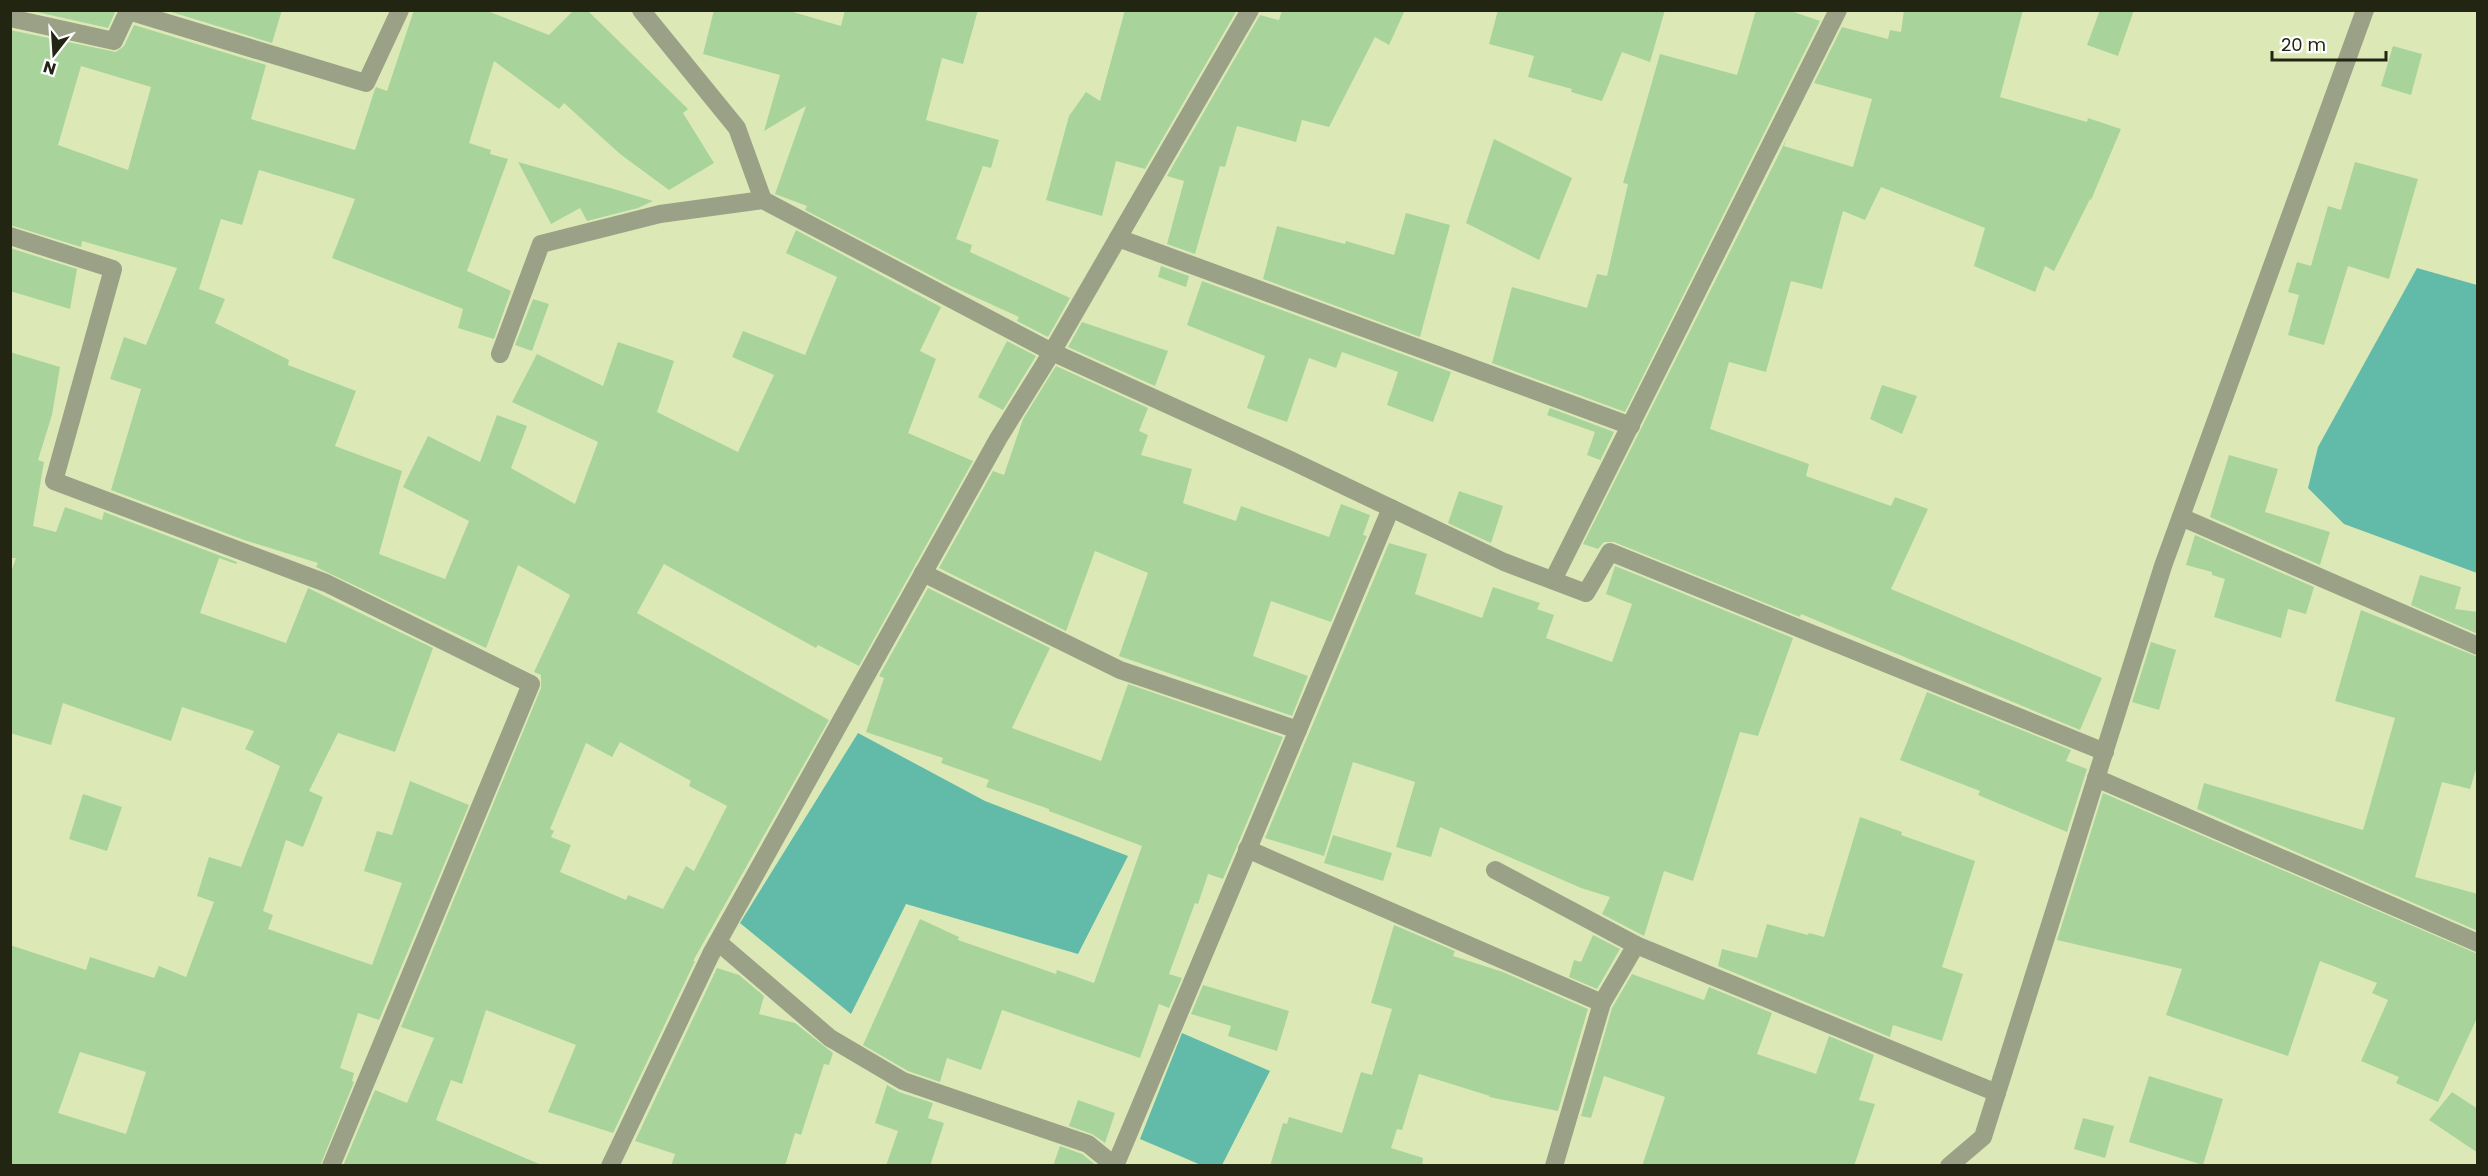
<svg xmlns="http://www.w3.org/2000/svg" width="2488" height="1176" font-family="Poppins,sans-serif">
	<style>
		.water { fill: #62bba9 }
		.building { fill: #a8d49c; fill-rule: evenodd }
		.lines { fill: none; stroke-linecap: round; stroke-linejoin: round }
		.lane { stroke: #9aa186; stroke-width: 18 }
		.street { stroke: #9aa186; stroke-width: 18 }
	</style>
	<rect width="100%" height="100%" fill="#dce9b7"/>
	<!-- water -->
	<g class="water">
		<path d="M2417,268l60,17v288l-133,-49 -36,-36 10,-41z"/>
		<path d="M858,733l127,68 143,55 -50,98 -172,-50 -55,110 -111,-91z"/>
		<path d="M1182,1033l88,38 -48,94h-21l-61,-26z"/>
	</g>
	<!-- building -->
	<g class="building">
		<path d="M28,10h88l-8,18z"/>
		<path d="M165,10h117l-10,33z"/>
		<path d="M414,10h71l64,25 25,-25h13l101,99 -5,4 31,50 -45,27 -49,-36 -56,-51 -5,6 -65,-48 -25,82 22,7 -1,4 18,5 -41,112 44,20 -17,48 -36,-11 5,-19 -131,-51 23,-59 -96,-29 -17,55 -21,-6 -22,70 26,10 -10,24 74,37 -1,5 68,26 -21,55 67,25 -23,83 66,25 24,-58 -66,-34 25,-51 52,26 17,-47 30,11 -16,42 64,36 23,-62 -86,-40 25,-48 66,32 15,-44 56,19 -17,51 81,40 36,-77 -42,-18 11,-26 62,24 32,-78 -51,-24 10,-23 145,77 -21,44 16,8 -28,74 65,28 -114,205 -41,-21 -2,3 -152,-84 -27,49 192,107 -136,241h2l-82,172 -65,-21 28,-67 -90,-35 -24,74 -11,-4 -15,40 108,46h-201l32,-76 32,13 27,-65 -33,-11 140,-339v-13l-7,-3 36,-77 -52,-30 -32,83 -170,-81 2,-4 -74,-23 -133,-50 30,-101 -31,-10 14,-42 22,8 31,-77 -95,-27 -1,6 -71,-22v-195l106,22 8,-6 10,-21 132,40 -15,54 104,31 20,-61 1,-2 11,4zM81,66l70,21 -23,83 -70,-25zM620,742l71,39 -2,5 38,20 -33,65 -8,-5 -23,43 -35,-14 -2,5 -66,-28 11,-27 -20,-8 3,-6 -4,-2 36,-86 26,14z"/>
		<path d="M714,10h72l55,16 4,-16h133l-15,54 -21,-6 -16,62 73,20 -8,28 -8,-2 -27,73 16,6 -2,7 100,46 -22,39 -31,-16 2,-4 -68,-31 -146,-76 2,-4 -32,-12 31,-88 -42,25 16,-56 -77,-21z"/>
		<path d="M1125,10h112l-92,159 -29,-8 -14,55 -56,-16 23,-84 17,-24 14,9z"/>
		<path d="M1282,10h123l-16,35 -14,-8 -46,90 -27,-7 -6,22 -59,-16 -12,41 -5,-1 -25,88 -28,-10 17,-63 -17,-5 93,-161 19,5z"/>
		<path d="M1498,10h167l-15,52 -28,-10 -20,49 -31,-9 1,-3 -44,-12 6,-21 -45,-12z"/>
		<path d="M1756,10h32l32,11 -195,391 -133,-49 20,-76 75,21 10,-34 10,2 21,-92 -5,-1 37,-129 77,21z"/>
		<path d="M1904,10h119l-23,87 87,25 1,-4 33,11 -30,71 -1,-1 -36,72 -9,-5 -10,26 -61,-26 11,-38 -104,-41 -16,33 -22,-9 -21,78 -31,-8 -25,91 -37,-10 -19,67 99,35 -3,12 85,30 4,-9 33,12 -37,80 211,89 -22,52 -279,-116 -1,3 -186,-75h-10l-6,7 -15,-5 204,-406 -3,8 69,21 19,-68 -58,-16 28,-56 46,12 2,-9 11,2z"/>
		<path d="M2100,10h34l-16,46 -31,-11z"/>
		<path d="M2393,46l29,8 -11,41 -30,-9z"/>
		<path d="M1494,139l78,39 -33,82 -73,-37z"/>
		<path d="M518,162l96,27 39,12 -15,7 -51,13 -7,-13 -29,16z"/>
		<path d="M2355,162l63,17 -29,100 -41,-13 -24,79 -36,-10 11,-40 -11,-3 9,-30 14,4 17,-60 13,4z"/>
		<path d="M1406,213l44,12 -30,112 -157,-58 14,-53 68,18 1,-3 48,14z"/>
		<path d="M10,248l67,21 -7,40 -60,-18z"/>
		<path d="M1161,266l28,10 -3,11 -28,-10z"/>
		<path d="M1202,281l249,91 -18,50 -46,-17 11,-33 -56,-20 -6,16 -27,-10 -22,64 -40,-14 18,-52 -78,-31z"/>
		<path d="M533,299l16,5 -17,47 -17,-6z"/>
		<path d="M1082,322l86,29 -13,35 -87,-39z"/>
		<path d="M1007,341l29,15 -33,54 -25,-13z"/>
		<path d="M10,352l50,15 -8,48 -14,45 6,2 -11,64 23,6 9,-25 37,13 2,-8 133,50 -1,2 -17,-6 -19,55 86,30 22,-55 125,60 -38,104 -57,-19 -29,58 14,6 -20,50 -17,-7 -23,71 10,4 -5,14 104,36 30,-82 -38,-12 13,-40 15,4 18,-54 59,24 -90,215 -21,-7 -18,55 14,5 -2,8 2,1 -34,84h-310v-221l76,25 4,-13 64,21 5,-12 27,11 28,-75 -17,-6 12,-39 32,10 39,-101 -35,-17 9,-18 -72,-24 -11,34 -108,-38 -12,42 -41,-12v-158l6,-17h-6zM80,1052l66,20 -20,62 -68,-21z"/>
		<path d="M1056,366l92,42 -9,23 9,4 -7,20 51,14 -9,34 53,18 5,-15 88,31 12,-33 29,11 -7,20 4,1 -36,86 -60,-21 -18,55 55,20 -16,40 -173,-60 29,-83 -53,-22 -29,80 -127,-63 54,-97 11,4 19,-56z"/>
		<path d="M1882,385l35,11 -15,38 -32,-15z"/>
		<path d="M1550,408l64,24 -14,29v-1l-13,-5 8,-23 -48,-17z"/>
		<path d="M2229,455l49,14 -13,43 65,20 -10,33 -110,-48z"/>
		<path d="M1459,491l44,15 -12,37 -43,-20z"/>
		<path d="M2195,535l119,52 -8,27 -18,-5 -7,29 -67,-21 11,-38 -13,-4v-3l-26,-7z"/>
		<path d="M1389,543l38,11 -12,40 67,24 11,-31 47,16 -3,6 17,6 -8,23 66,24 20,-58 -26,-10 9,-28 178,72 -35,98 -18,-4 -47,149 -29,-10 -20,65 -42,-22 8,-17 -29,-9 -141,-61 -9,30 -35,-10 19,-65 -62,-20 -29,94 -59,-18z"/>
		<path d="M2420,575l41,12 -6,22 23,3v22l-67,-29z"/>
		<path d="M928,588l122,60 -38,80 89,33 27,-77 155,53 -60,142 -15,-5 -10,30 -3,-1 -26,71 13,4 -13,30 -10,-4 -19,54 -138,-48 -21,60 -34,-12 -7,24 -32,-11 -45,-26 57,-126 39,18 -1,3 98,34 1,-4 37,13 48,-137 -93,-35v-2l-63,-22 3,-7 -48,-17 2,-5 -77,-26 18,-54 -5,-2z"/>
		<path d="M2361,610l117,47v106l-8,26 -28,-7 -27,95 63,17v37l-281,-122 7,-26 159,47 32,-112 -60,-17z"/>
		<path d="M2151,642l25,8 -17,60 -27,-8z"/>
		<path d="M1927,692l144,58 -5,11 21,8 -20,63 -89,-37 2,-4 -80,-31z"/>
		<path d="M2103,793l375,161v62l-40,86 -42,-19 3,-6 -38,-16 27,-61 -16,-7 5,-10 -57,-22 -32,95 -122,-41 16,-46 -125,-29z"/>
		<path d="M83,794l39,13 -15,44 -38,-12z"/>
		<path d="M1860,817l42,15 -1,3 74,26 -33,106 21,7 -21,67 -49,-16 -3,12 -172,-71 4,-17 35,9 10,-34 41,11 1,-2 15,4z"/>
		<path d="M1333,835l59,18 -9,28 -59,-18z"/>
		<path d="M1394,925l61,26 -2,5 50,16 85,37 -30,102 -69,-14 1,-1 -71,-22 -17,56 -5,-1 -6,19 32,10 -1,8h-152l13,-43 4,1 2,-7 53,16 19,-61 11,3 20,-66 -21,-6z"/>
		<path d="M1593,935l27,14 -23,40 -28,-12 5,-17 7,2z"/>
		<path d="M717,968l22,7 25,21 -5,18 36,9 38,30 -4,12 -5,-1 -23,71 -6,-2 -10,33h-114l4,-12 -40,-13z"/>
		<path d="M1632,974l72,26 5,-13 63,26 -15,41 59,20 13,-38 45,19 -15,45 16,4 -21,62h-212l23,-69 -61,-21 -13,42 -10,-2 31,-108z"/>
		<path d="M1203,985l86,26 -12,40 -49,-15 3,-10 -40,-12z"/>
		<path d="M2149,1076l74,23 -20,66 -74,-23z"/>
		<path d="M887,1085l12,7 34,11 -5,15 16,5 -14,43h-44l12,-35 -23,-8z"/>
		<path d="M2452,1092l26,17v44l-49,-33z"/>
		<path d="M1078,1100l37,13 -10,30 -13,-9 -23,-8z"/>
		<path d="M2083,1118l31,8 -9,32 -31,-9z"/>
		<path d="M1060,1146l22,8 15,12h-44z"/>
	</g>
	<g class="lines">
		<!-- lane -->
		<path class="lane" d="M718,942l112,96 73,43 185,63 27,22"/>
		<!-- street -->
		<g class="street">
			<path d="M641,10l96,118 26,72"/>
			<path d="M1250,10l-198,342 236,107 216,103 82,31 24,-41 495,200"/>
			<path d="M10,18l104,23 14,-30 238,72 34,-73"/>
			<path d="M10,236l103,33 -59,212 272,102 205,101 -200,482"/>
			<path d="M1118,238l513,188"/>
			<path d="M500,354l41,-110 119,-30 103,-14 289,152 -54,87 -287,515 -101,212"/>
			<path d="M2181,517l297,129"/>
			<path d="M923,573l197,97 178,60"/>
			<path d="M1553,580l285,-570"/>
			<path d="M2096,778l382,165"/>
			<path d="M1247,849l355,154 34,-58 361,148"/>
			<path d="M1495,870l141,75"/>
			<path d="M1115,1166l276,-658"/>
			<path d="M1554,1166l48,-163"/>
			<path d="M1949,1166l34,-29 180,-571 202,-556"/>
		</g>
	</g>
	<!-- border -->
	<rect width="2488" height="1176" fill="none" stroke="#212512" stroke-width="24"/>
	<!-- north arrow -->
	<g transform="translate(54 54) rotate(197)" stroke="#ffffff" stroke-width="4.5" paint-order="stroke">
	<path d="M0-4.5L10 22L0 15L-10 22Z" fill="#212512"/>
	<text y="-9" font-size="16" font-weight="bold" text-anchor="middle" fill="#212512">N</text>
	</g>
	<!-- scale -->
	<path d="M2272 51v9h114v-9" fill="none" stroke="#212512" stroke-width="3"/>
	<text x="2281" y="51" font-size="18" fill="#212512" stroke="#ffffff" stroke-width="4.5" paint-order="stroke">20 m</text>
</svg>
